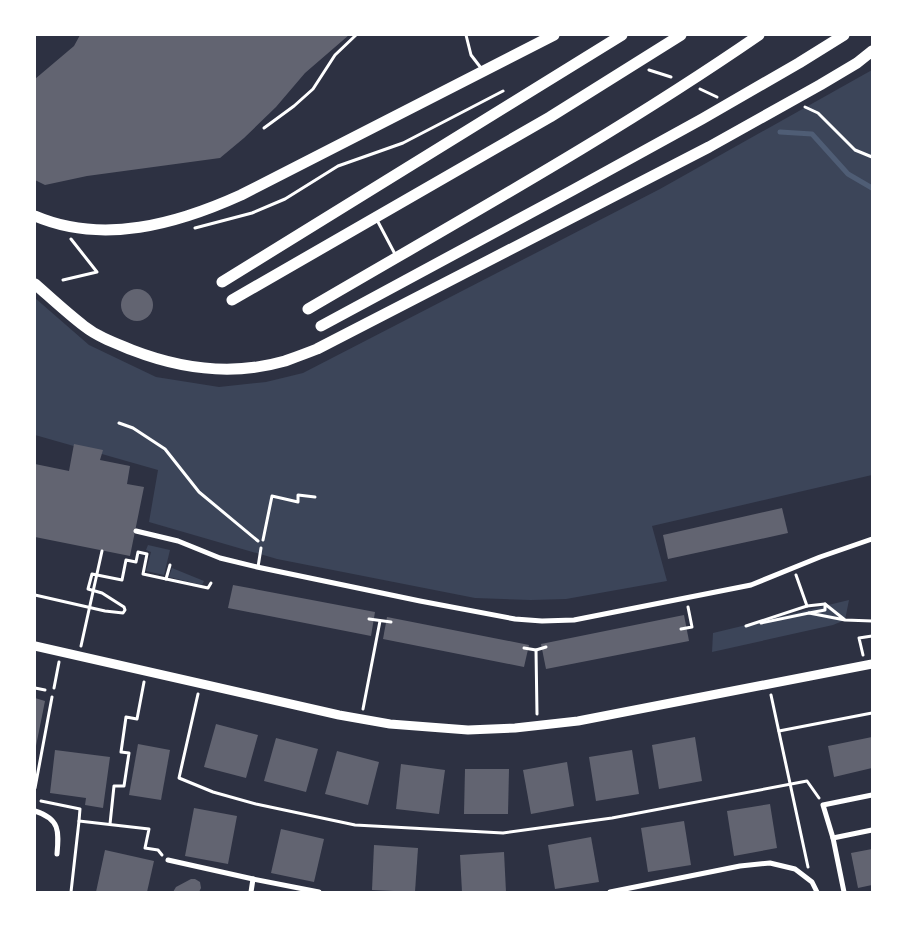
<svg xmlns="http://www.w3.org/2000/svg" width="907" height="927" font-family="Inter,sans-serif">
	<style>
		.green { fill: #3c4559 }
		.lines { fill: none; stroke-linecap: round; stroke-linejoin: round }
		.stream { stroke: #4f5d75; stroke-width: 5 }
		.building { fill: #626471 }
		.path { stroke: #fff; stroke-width: 3 }
		.service { stroke: #fff; stroke-width: 3 }
		.minor { stroke: #fff; stroke-width: 5 }
		.tertiary { stroke: #fff; stroke-width: 9 }
		.trunk { stroke: #fff; stroke-width: 11 }
	</style>
	<rect width="100%" height="100%" fill="#2d3142"/>
	<!-- green -->
	<g class="green">
		<path d="M872,70v405l-220,51 15,55 -101,18 -35,1 -56,-2 -198,-39 -128,-37 9,-52 -123,-35v-137l54,47 67,32 63,10 47,-5 37,-9 357,-184z"/>
		<path d="M148,545l22,5 -6,25 -18,-4 5,-19 -5,-2z"/>
		<path d="M172,568l32,13 -2,4 -33,-8z"/>
		<path d="M849,600l-4,20 -12,5 -121,27 1,-19z"/>
	</g>
	<g class="lines">
		<!-- stream -->
		<path class="stream" d="M780,132l32,2 36,40 24,14"/>
	</g>
	<!-- building -->
	<g class="building">
		<path d="M80,35h269l-44,38 -29,34 -32,31 -24,20 -133,18 -42,9 -10,-5v-101l39,-33z"/>
		<circle cx="137" cy="305" r="16"/>
		<path d="M74,444l29,6 -3,10 30,6 -3,18 17,3 -14,69 -95,-19v-73l34,7z"/>
		<path d="M782,508l6,25 -120,26 -5,-24z"/>
		<path d="M233,585l142,27 -4,24 -143,-28z"/>
		<path d="M684,615l5,26 -143,28 -5,-25z"/>
		<path d="M387,617l142,28 -5,22 -141,-28z"/>
		<path d="M35,698l10,3 -9,45h-1z"/>
		<path d="M216,724l42,11 -12,43 -42,-11z"/>
		<path d="M695,737l7,44 -43,8 -7,-44z"/>
		<path d="M872,737v31l-38,9 -6,-31z"/>
		<path d="M276,738l42,11 -12,43 -42,-11z"/>
		<path d="M138,744l32,6 -9,50 -32,-5z"/>
		<path d="M55,750l55,7 -7,51 -18,-3 1,-7 -36,-5z"/>
		<path d="M632,750l7,44 -43,7 -7,-44z"/>
		<path d="M337,751l42,11 -11,43 -43,-11z"/>
		<path d="M567,762l7,44 -43,8 -8,-44z"/>
		<path d="M401,764l44,6 -6,44 -43,-5z"/>
		<path d="M465,769h44l-1,45h-44z"/>
		<path d="M770,804l7,44 -43,8 -7,-45z"/>
		<path d="M194,808l43,8 -9,48 -43,-8z"/>
		<path d="M684,821l7,44 -43,7 -7,-44z"/>
		<path d="M281,829l43,10 -10,43 -43,-9z"/>
		<path d="M591,837l8,45 -44,7 -7,-44z"/>
		<path d="M374,845l44,3 -3,44 -43,-2z"/>
		<path d="M872,849v36l-14,3 -7,-35z"/>
		<path d="M105,850l49,11 -7,31h-51z"/>
		<path d="M504,852l2,40h-44l-2,-37z"/>
		<path d="M191,879h4l5,3 1,6 -2,4h-26l3,-5z"/>
	</g>
	<g class="lines">
		<!-- path -->
		<g class="path">
			<path d="M649,70l22,7"/>
			<path d="M700,89l17,8"/>
			<path d="M805,107l13,6 37,37 17,7"/>
			<path d="M195,228l57,-15 33,-14 53,-33 65,-23 100,-52"/>
			<path d="M63,280l34,-8 -26,-33"/>
			<path d="M119,423l14,5 32,21 34,43 59,49"/>
			<path d="M263,540l9,-44 26,6v-7l17,2"/>
			<path d="M166,579l4,-14"/>
			<path d="M35,595l70,16 18,2 2,-3 -1,-3 -22,-14 -14,-4 4,-15 30,6 4,-20 10,2 2,-10 9,2 -4,20 65,14 3,-5"/>
			<path d="M807,606l18,-2"/>
			<path d="M369,619l22,3"/>
			<path d="M845,620l-20,-16v6l-16,3 36,7 27,1"/>
			<path d="M761,623l48,-10"/>
			<path d="M746,626l61,-20 -11,-31"/>
			<path d="M681,629l11,-2 -4,-20"/>
			<path d="M81,646l21,-95"/>
			<path d="M524,648l12,2 10,-3"/>
			<path d="M536,650l1,64"/>
			<path d="M863,655l-4,-17 13,-2"/>
			<path d="M54,688l5,-26"/>
			<path d="M198,694l-19,84 34,14 43,12 99,21 148,8 109,-15 195,-37 12,17"/>
			<path d="M771,695l37,172"/>
			<path d="M363,709l17,-88"/>
			<path d="M779,731l93,-18"/>
			<path d="M35,788l17,-91"/>
			<path d="M41,801l39,8 -1,12"/>
			<path d="M110,824l4,-38h10l5,-33 -8,-1 5,-35 11,2 7,-37"/>
			<path d="M71,892l8,-71 70,8 -4,19 13,2 4,5"/>
		</g>
		<!-- service -->
		<g class="service">
			<path d="M466,35l5,20 10,13"/>
			<path d="M264,128l30,-22 19,-17 22,-34 21,-20"/>
			<path d="M377,220l19,36"/>
			<path d="M258,567l3,-19"/>
			<path d="M35,688l10,2"/>
		</g>
		<!-- minor -->
		<g class="minor">
			<path d="M136,531l42,10 42,17 37,9 163,34 95,18 27,2 32,-1 177,-35 69,-28 52,-18"/>
			<path d="M35,811c25,8 24,20 22,43"/>
			<path d="M833,838l-10,-33 49,-10"/>
			<path d="M168,860l85,19"/>
			<path d="M251,892l2,-13 66,13"/>
			<path d="M610,892l130,-26 30,-3 25,6 17,13 5,10"/>
			<path d="M844,892l-11,-54 39,-8"/>
		</g>
		<!-- tertiary -->
		<path class="tertiary" d="M35,646l304,69 51,9 78,6 47,-2 63,-7 294,-57"/>
		<!-- trunk -->
		<g class="trunk">
			<path d="M35,216c68,29 142,8 206,-21l313,-160"/>
			<path d="M222,282l400,-247"/>
			<path d="M35,284c16,14 32,29 49,42 14,11 31,17 48,24 49,19 101,26 153,11 11,-4 22,-8 32,-12l392,-202 111,-62 37,-22 15,-12"/>
			<path d="M232,300l318,-183 131,-82"/>
			<path d="M308,309c152,-89 306,-174 451,-274"/>
			<path d="M321,326l252,-136 129,-71 97,-56 45,-28"/>
		</g>
	</g>
	<!-- border -->
	<rect width="907" height="927" fill="none" stroke="#ffffff" stroke-width="72"/>
</svg>
